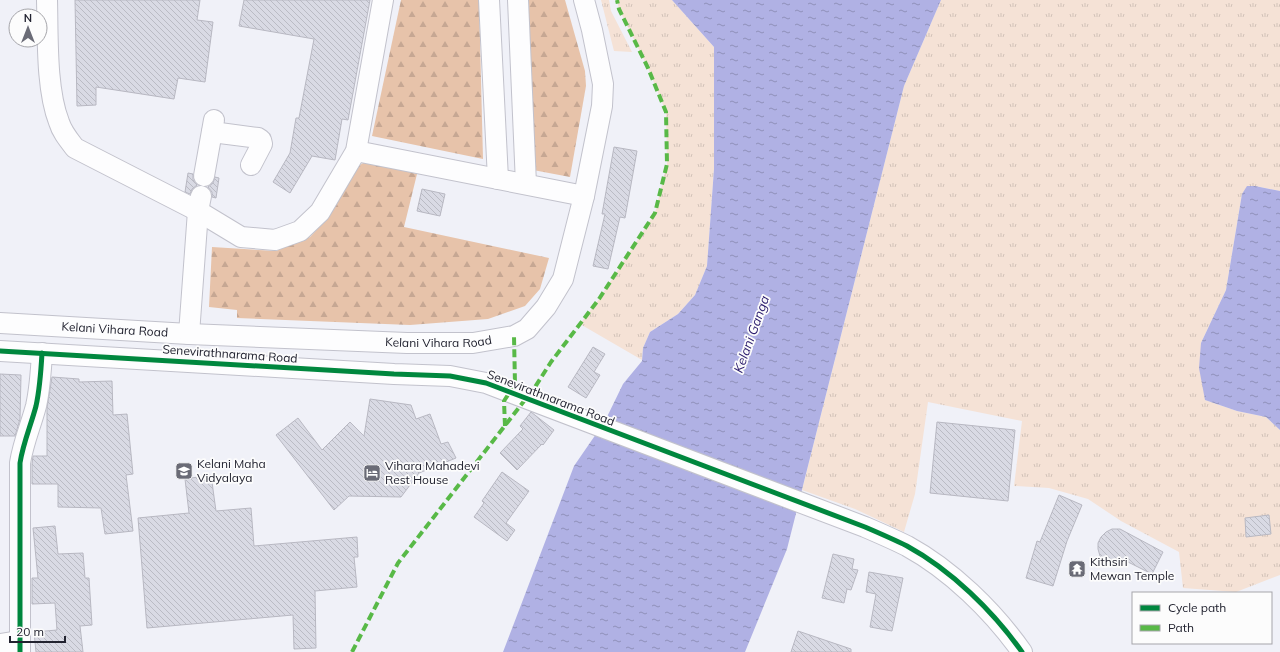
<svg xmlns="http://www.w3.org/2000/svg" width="1280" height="652" font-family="Mulish,sans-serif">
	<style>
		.grass { fill: url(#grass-tufts) }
		.forest { fill: url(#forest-firs) }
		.water { fill: url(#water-ripples) }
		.building { fill: url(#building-back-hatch); stroke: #b8b8c2 }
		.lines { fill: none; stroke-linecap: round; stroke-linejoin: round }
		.minor-casing { stroke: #c2c2cc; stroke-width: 22 }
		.minor { stroke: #fdfdfe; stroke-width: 20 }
		.quiet { stroke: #58b947; stroke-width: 4; stroke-dasharray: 8 4; stroke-linecap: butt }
		.cycleway-casing { stroke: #fcfcfc; stroke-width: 8 }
		.cycleway { stroke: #00873e; stroke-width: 5 }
		.labels { text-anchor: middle; stroke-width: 3.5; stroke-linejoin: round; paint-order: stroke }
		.street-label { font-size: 12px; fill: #222330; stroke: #fcfcfc }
		.poi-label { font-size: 12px; fill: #222330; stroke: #fcfcfc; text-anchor: start }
		.water-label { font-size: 13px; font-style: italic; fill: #291a6c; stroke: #fcfcfc }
	</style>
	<defs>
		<pattern id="grass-tufts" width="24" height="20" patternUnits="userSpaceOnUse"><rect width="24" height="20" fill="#f5e2d6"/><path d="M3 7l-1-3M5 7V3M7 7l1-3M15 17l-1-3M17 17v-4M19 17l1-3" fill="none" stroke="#d2c2b8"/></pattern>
		<pattern id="forest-firs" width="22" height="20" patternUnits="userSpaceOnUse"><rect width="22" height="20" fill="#e7c3aa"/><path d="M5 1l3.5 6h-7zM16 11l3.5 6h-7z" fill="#c6a793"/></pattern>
		<pattern id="water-ripples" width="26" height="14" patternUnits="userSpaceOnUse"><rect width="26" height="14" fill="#b0b1e4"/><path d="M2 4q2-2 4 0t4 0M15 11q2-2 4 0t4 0" fill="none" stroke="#8f90b9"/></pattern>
		<pattern id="building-back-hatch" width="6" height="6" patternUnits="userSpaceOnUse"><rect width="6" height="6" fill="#d9dae4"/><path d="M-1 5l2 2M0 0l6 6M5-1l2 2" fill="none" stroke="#babbc4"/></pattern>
	</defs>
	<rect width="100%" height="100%" fill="#f0f1f8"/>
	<!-- grass -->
	<g class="grass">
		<path d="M601,0h8l2,11 21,41 -18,-1z"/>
		<path d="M617,0h55l42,47v122l-7,97 -12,29 -17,19 -28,18 -7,16 -1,12 -62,-36 19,-25 56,-86 12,-49 -1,-52 -18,-44 -29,-59z"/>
		<path d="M941,0h339v191l-25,-5 -13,8 -16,96 -25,53 4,57 32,11 29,6 14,13v145l-44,17 -53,-4 -4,-36 -58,-31 -33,-22 -39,-11 -35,-2 8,-65 -94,-19 -13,92 -11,38 -49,-23 -53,-19 102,-404z"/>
	</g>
	<!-- forest -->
	<g class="forest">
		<path d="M401,0h78l4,159 -111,-23z"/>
		<path d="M526,0h39l20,71 1,15 -16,91 -37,-7z"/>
		<path d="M367,161l50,13 -13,53 145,31 -9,31 -15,17 -37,13 -78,6 -173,-7v-8l-28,-3 3,-60 64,4 34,-14 20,-22 26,-48z"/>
	</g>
	<!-- water -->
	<g class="water">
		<path d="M672,0h269l-37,86 -117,463 -42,103h-242l71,-186 31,-45 18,-37 19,-23 1,-13 7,-16 28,-18 17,-19 12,-29 7,-97v-122z"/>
		<path d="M1247,186h8l25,5v239l-14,-13 -29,-6 -32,-11 -6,-32 2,-25 25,-53 16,-96z"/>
	</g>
	<!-- building -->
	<g class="building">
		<path d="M75,0h125l-3,20 16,2 -8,60 -27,-4 -4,21 -78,-12v18l-19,1z"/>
		<path d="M244,0h126l-22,120 -6,-1 -7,41 -23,-4 -22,37 -17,-11 17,-29 6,-35h3l15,-79 -75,-13z"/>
		<path d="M614,147l23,4 -12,67 -5,-1 -12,52 -15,-3 12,-52h-3z"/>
		<path d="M188,173l5,1v6l4,5 -5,4 -2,5 -5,-2z"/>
		<path d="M215,177l4,1 -3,20 -4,-1v-5l-4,-5 5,-4z"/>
		<path d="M422,189l23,5 -5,22 -23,-5z"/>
		<path d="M593,347l12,7 -11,18 6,3 -14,23 -18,-11z"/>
		<path d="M0,374l21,1 -1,44 -5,17h-15z"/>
		<path d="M52,377l27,2v3l33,-1 1,34 14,-1 6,60 -7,1 7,56 -28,3 -4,-26 -43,-1v-23h-26v-20l1,-8h14v-48z"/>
		<path d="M370,399l41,6 5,14 14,-5 11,30 7,-2 8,16 -37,15 -18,24 -52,-1 -15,14 -58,-75 22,-17 24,32 28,-28 14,14z"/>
		<path d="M531,412l23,18 -11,15 -1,-1 -25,26 -17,-17 23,-24 -3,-3z"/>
		<path d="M937,422l78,8 -7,71 -78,-8z"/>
		<path d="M502,472l27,19 -23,32 9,7 -8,11 -33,-24 10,-14 -2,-2z"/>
		<path d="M211,475l5,36 35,-3 3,38 103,-9 1,20h-4l3,30 -42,4 1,57 -22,1 -1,-34 -146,13 -9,-110 51,-5 -4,-34z"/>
		<path d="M1059,495l23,10 -15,36 -14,45 -27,-8 11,-37 3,1z"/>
		<path d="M1269,515l2,19 -25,3 -1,-19z"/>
		<path d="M55,526l3,28 25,-1 2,25h4l3,47 -12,1 3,26h-47l-2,-20 23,-2 -2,-27 -23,1v-26h6l-5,-50z"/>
		<path d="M1112,529h8l43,23 -11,22 -24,-12 -5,3 -7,1 -6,-1 -6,-4 -4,-5 -2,-7v-6l3,-6 5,-5z"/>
		<path d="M833,554l21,5 -2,10 6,1 -7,20 -4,-1 -3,14 -22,-5z"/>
		<path d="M869,572l34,6 -11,53 -22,-4 6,-33 -10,-2z"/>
		<path d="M798,631l53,18v3h-60z"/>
	</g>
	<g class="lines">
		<defs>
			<g id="minor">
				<path d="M47,0c1,36 -1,89 12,122 3,10 9,17 16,26l123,63 43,26 34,3 25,-9 20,-19 36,-61 27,-151"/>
				<path d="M489,0l9,179"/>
				<path d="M518,0l8,184"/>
				<path d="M212,132l46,6 3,2 1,4 -11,21"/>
				<path d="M356,151l228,45"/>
				<path d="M204,176l10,-56"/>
				<path id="s1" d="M0,323l189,11 218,9h66l41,-7 13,-7 19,-22 17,-28 21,-83 18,-90 1,-22 -11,-54 -8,-30"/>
				<path d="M189,334l9,-123 3,-15"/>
				<path d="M0,351l394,23 56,2 36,7 379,144c14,6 28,12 42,19 44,24 86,65 115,106"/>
				<path d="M0,644l20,-3"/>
				<path d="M20,652v-189c3,-20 11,-38 16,-57 4,-18 5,-35 6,-53"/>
			</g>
		</defs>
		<!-- minor casing -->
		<use href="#minor" class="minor-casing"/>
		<!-- minor -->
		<use href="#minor" class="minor"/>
		<!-- quiet -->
		<g class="quiet">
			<path d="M505,426l-1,-25 11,-17 -1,-48"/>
			<path d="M352,652l46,-89 137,-176 16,-25 48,-63 56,-86 12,-49 -1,-52 -18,-44 -29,-59 -2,-9"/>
		</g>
		<defs>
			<g id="cycleway">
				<path d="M0,351l394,23 56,2 36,7 379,144c14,6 28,12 42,19 44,24 86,65 115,106"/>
				<path d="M20,652v-189c3,-20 11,-38 16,-57 4,-18 5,-35 6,-53"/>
			</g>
		</defs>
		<!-- cycleway casing -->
		<use href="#cycleway" class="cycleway-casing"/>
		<!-- cycleway -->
		<use href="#cycleway" class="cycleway"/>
	</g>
	<!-- icons -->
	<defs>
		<symbol id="school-square" viewBox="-11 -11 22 22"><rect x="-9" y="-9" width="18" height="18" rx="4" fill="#6a6b76" stroke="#fcfcfc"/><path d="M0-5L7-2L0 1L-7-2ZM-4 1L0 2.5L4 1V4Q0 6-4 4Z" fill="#fff"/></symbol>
		<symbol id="hotel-square" viewBox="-11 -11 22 22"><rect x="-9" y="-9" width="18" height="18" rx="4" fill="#6a6b76" stroke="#fcfcfc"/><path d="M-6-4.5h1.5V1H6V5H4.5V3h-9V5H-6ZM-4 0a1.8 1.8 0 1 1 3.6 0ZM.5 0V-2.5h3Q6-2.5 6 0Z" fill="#fff"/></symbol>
		<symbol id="temple-square" viewBox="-11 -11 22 22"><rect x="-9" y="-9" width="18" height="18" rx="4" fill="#6a6b76" stroke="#fcfcfc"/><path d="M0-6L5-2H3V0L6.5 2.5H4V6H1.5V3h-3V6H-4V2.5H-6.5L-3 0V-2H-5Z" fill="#fff"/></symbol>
	</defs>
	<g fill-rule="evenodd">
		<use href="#school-square" x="174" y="461" width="20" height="20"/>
		<use href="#hotel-square" x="362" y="463" width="20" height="20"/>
		<use href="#temple-square" x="1067" y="559" width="20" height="20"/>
	</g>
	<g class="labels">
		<!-- street labels -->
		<g class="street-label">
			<text dy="4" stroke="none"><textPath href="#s1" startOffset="115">Kelani Vihara Road</textPath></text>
			<text dy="4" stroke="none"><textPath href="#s1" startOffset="439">Kelani Vihara Road</textPath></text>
			<text transform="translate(230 354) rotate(4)" y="4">Senevirathnarama Road</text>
			<text transform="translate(551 398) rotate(21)" y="4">Senevirathnarama Road</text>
		</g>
		<!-- poi labels -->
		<g class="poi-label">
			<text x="197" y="468">Kelani Maha<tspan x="197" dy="14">Vidyalaya</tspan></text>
			<text x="385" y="470">Vihara Mahadevi<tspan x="385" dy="14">Rest House</tspan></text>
			<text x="1090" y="566">Kithsiri<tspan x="1090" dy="14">Mewan Temple</tspan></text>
		</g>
		<!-- water labels -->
		<g class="water-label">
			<text transform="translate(751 334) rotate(-70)" y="5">Kelani Ganga</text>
		</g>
	</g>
	<!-- legend -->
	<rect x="1132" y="592" width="140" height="52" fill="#fcfcfc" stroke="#a5a5aa"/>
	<rect x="1140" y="605" width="20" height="6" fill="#00873e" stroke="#a5a5aa"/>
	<text x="1168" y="612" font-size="12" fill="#222330">Cycle path</text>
	<rect x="1140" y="625" width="20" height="6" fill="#58b947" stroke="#a5a5aa"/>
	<text x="1168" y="632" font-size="12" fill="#222330">Path</text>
	<!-- north arrow -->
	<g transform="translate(28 28)"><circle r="19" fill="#fcfcfc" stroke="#a5a5aa"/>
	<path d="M0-3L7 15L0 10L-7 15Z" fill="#6a6b76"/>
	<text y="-6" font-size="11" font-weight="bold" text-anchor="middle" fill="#222330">N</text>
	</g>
	<!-- scale -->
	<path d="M10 636v6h55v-6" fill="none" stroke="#222330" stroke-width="2"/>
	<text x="16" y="636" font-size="12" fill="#222330" stroke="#fcfcfc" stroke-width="3" paint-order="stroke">20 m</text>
</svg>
